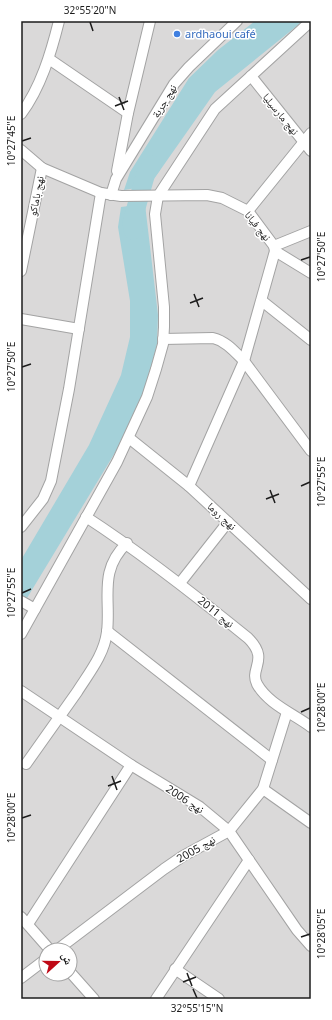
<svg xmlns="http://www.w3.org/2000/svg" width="332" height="1020" font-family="'Noto Sans','Noto Naskh Arabic',sans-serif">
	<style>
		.residential { fill: #dad9d9; fill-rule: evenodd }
		.water { fill: #a4d1d9 }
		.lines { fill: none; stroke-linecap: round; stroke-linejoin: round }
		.river { stroke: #a4d1d9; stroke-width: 19 }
		.street-casing { stroke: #a3a3a3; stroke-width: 12 }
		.street { stroke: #fff; stroke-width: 10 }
		.ticks { fill: none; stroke: #1c1c1c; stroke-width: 1.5 }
		.shop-dot { fill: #3f7fe0; stroke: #fff; stroke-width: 1.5 }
		.labels { text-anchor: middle; stroke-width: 3; stroke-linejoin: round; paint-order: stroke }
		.shop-label { font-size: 11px; fill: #366cbe; stroke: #fff; text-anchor: start }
		.street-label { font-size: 11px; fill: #1c1c1c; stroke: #fff }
		.neatline { fill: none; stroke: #1c1c1c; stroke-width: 1.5 }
		.ticks-label { font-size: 10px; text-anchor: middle; fill: #1c1c1c }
	</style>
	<rect width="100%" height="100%" fill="#ede9e2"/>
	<!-- residential -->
	<path class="residential" d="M21,21h290v978h-290zM46,950h24v24h-24z"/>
	<!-- water -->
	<g class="water">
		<path d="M255,21h48l-88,71 -66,94 -25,4 6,-18 59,-94 29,-28z"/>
		<path d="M145,204l13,111 -1,29 -13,50 -22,47 -101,167v-48l68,-115 32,-70 9,-38v-36l-12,-74 3,-20z"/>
	</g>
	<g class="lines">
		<!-- river -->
		<path class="river" d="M133,230l-1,-8 14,-49 6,-8"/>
		<defs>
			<g id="street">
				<path d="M49,59l79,54"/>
				<path d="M251,76l60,75"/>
				<path d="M21,114c20,-27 30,-61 38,-93"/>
				<path d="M21,150l21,18 59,25 20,3 86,-1 15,3 26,13 26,35 1,5 36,22"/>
				<path d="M117,171l11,-58 22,-92"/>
				<path d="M111,195l5,-16 58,-95 15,-17 48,-46"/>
				<path d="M248,211l63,-78"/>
				<path d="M274,246l37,-15"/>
				<path d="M21,271l21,-103"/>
				<path d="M262,301l49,39"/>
				<path d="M21,319l58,10"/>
				<path d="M163,339l50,-1c13,3 22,14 31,23l67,90"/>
				<path d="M129,438l60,48 122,113"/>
				<path d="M189,486l55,-125 31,-110"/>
				<path d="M86,517c57,37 109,78 162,121 22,22 1,30 9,46 11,20 37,30 54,43"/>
				<path d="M21,527l22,-28 8,-18 18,-92 32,-196"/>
				<path d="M180,583l48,-61"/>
				<path d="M21,601l14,8"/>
				<path d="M107,631l165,129"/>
				<path d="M21,634l96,-172 30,-65 9,-28 7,-25 1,-17v-20l-9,-93 3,-18 57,-87 96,-88"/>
				<path d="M21,691l110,74 69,42 29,24 68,99 14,16"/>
				<path d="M26,764c17,-24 34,-48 51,-72 12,-19 27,-37 30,-60 4,-34 -9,-61 20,-89"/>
				<path d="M263,789l48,34"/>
				<path d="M21,917l29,33"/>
				<path d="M28,924l103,-159"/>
				<path d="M57,950l107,-81 19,-13 46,-25 34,-42 24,-77"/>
				<path d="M175,969l44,30"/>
				<path d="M70,972l24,27"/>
				<path d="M21,978l25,-19"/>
				<path d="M156,999l93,-139"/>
			</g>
		</defs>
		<!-- street casing -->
		<use href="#street" class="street-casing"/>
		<!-- street -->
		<use href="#street" class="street"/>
	</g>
	<!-- ticks -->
	<path class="ticks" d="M90,22l3,9M119,97l5,13M115,106l13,-5M22,141l9,-3M301,260l9,-3M194,294l5,13M190,303l13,-5M22,367l9,-3M301,486l9,-4M270,490l5,13M266,499l13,-5M22,593l9,-4M301,712l9,-4M112,776l5,14M108,786l13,-5M22,818l9,-3M301,937l9,-3M187,973l5,13M183,982l13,-5M193,989l4,9"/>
	<!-- markers -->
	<circle class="shop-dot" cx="177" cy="34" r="4"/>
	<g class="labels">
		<!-- shop labels -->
		<g class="shop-label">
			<text x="185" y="38">ardhaoui café</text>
		</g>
		<!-- street labels -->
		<g class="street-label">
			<text transform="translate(164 101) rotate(-58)" y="4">نهج جربة</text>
			<text transform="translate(281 114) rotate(51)" y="4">نهج مارسيليا</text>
			<text transform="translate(36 196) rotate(-79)" y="4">نهج باماكو</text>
			<text transform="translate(258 226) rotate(51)" y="4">نهج فيانا</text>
			<text transform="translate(222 516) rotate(43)" y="4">نهج روما</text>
			<text transform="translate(216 612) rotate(39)" y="4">نهج 2011</text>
			<text transform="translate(185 799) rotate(33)" y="4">نهج 2006</text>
			<text transform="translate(196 849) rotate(-30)" y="4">نهج 2005</text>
		</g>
	</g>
	<!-- border -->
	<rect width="332" height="1020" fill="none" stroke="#ffffff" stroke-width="44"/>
	<!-- north arrow -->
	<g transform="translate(58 962) rotate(69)"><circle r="19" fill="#ffffff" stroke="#a4a4a4"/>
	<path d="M0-3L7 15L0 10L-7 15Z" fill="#bf0916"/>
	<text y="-6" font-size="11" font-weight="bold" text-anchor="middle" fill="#1c1c1c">ش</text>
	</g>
	<rect x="22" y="22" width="288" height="976" class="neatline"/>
	<g class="ticks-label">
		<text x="90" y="14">32°55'20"N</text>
		<text transform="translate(11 141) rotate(-90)" y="4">10°27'45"E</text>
		<text transform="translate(321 257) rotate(-90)" y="4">10°27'50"E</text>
		<text transform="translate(11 367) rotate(-90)" y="4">10°27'50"E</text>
		<text transform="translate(321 482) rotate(-90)" y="4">10°27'55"E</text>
		<text transform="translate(11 593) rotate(-90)" y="4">10°27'55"E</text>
		<text transform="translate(321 708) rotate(-90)" y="4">10°28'00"E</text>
		<text transform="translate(11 818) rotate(-90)" y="4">10°28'00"E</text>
		<text transform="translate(321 934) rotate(-90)" y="4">10°28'05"E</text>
		<text x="197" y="1012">32°55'15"N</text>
	</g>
</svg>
